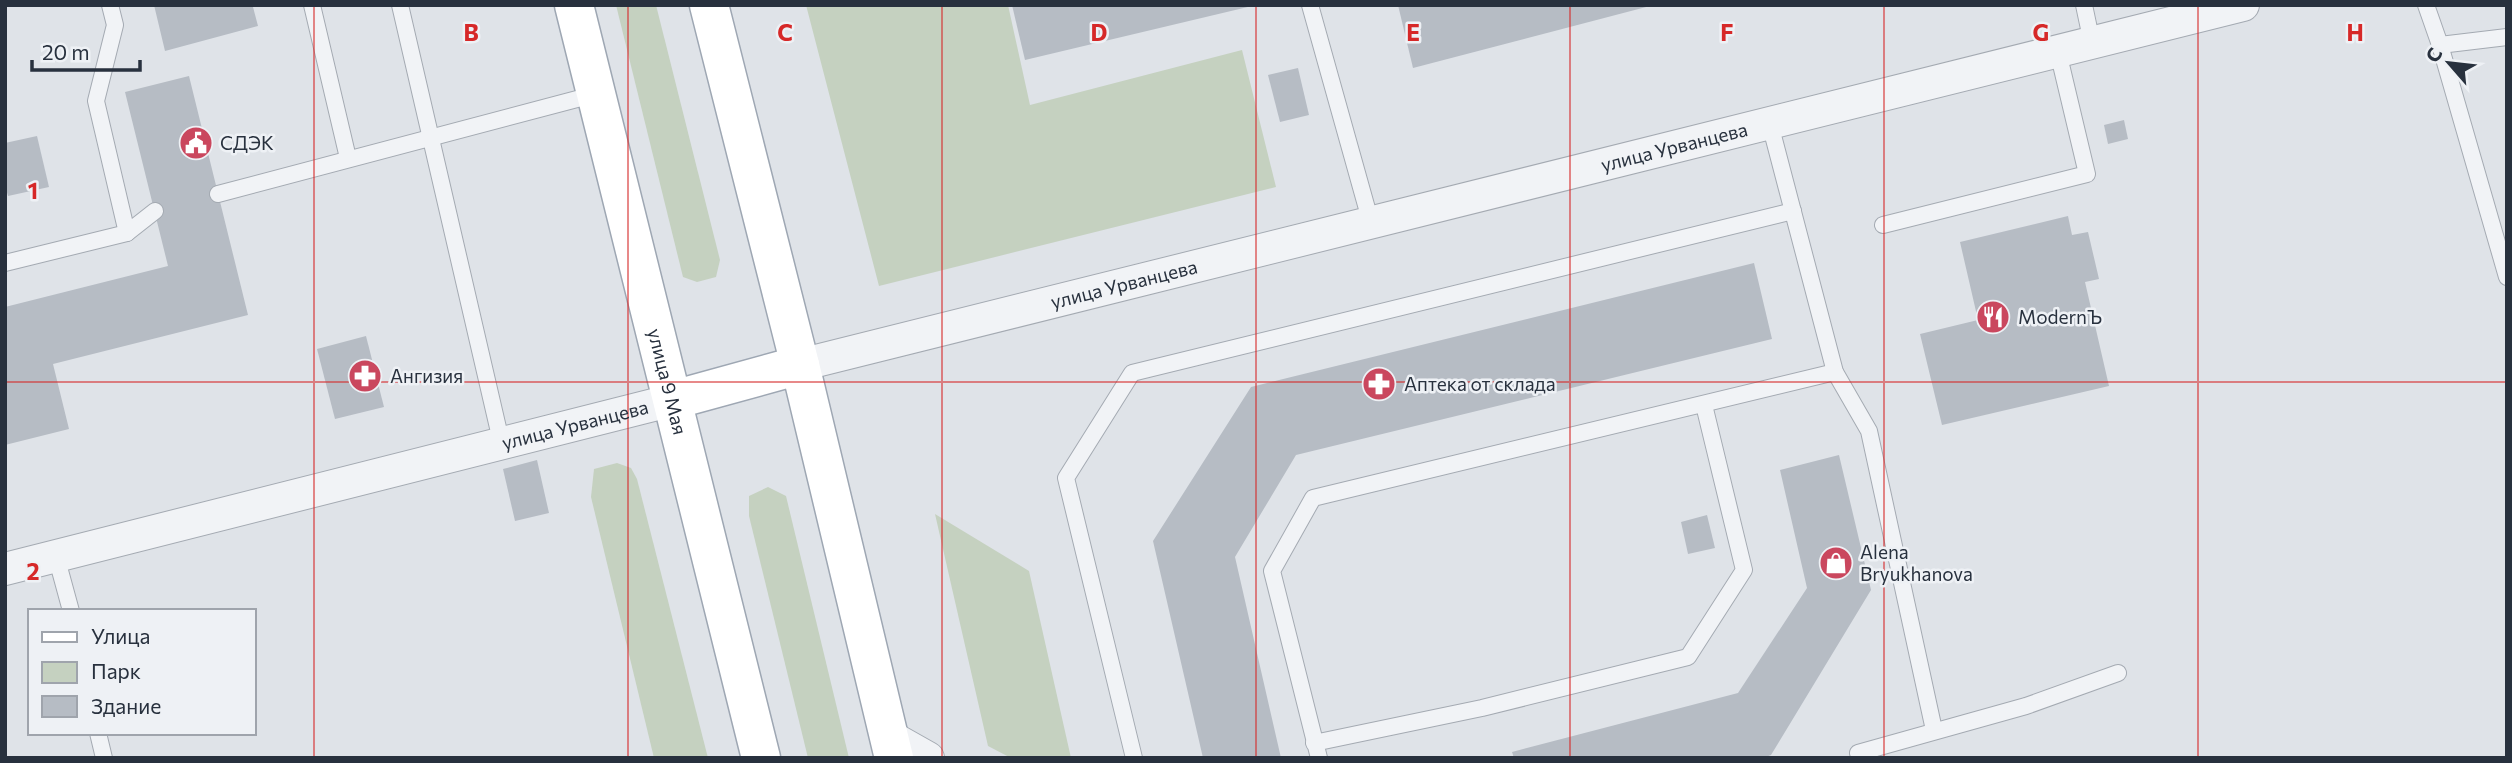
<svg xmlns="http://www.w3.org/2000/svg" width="2512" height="763" font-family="Commissioner,sans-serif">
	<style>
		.green { fill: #c5d1c0 }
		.building { fill: #b6bcc4 }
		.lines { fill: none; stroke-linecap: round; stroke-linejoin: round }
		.lane-casing { stroke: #a4aab2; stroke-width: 18 }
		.street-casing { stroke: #a4aab2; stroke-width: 34 }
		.primary-casing { stroke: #9ea7b3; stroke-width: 41 }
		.lane { stroke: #f1f3f6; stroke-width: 16 }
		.street { stroke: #f1f3f6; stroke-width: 32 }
		.primary { stroke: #fff; stroke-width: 38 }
		.grid { fill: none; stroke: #d62828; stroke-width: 2; stroke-opacity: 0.55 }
		.labels { text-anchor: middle; stroke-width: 5; stroke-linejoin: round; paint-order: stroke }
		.poi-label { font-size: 19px; fill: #28313e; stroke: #eef1f5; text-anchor: start }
		.street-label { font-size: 19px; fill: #28313e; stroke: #eef1f5 }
		.grid-label { font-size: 23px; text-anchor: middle; font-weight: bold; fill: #d62828; stroke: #eef1f5; stroke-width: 5; stroke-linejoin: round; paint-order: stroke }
	</style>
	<rect width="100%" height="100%" fill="#dfe3e8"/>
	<!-- green -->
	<g class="green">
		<path d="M616,5h40l64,255 -4,17 -19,5 -14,-5z"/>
		<path d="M806,5h202l22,100 212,-55 34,137 -397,99z"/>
		<path d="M617,463l14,5 6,11 71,279h-54l-63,-261 3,-28z"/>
		<path d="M768,487l18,9 63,262h-41l-59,-242v-20z"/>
		<path d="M935,514l94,57 42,187h-60l-23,-12z"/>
	</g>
	<!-- building -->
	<g class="building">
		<path d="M154,5h103l-4,2 5,19 -93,25z"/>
		<path d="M1012,5h240v1l-227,54z"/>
		<path d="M1398,5h252v1l-237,62z"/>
		<path d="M1298,68l11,47 -29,7 -12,-47z"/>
		<path d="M189,76l59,239 -195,49 16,65 -64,16v-138l163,-41 -43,-174z"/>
		<path d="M2124,120l4,19 -20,5 -4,-19z"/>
		<path d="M37,136l12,51 -41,9 -3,-11v-42z"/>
		<path d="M2068,216l4,19 16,-3 11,47 -14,3 24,104 -167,39 -22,-91 58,-14 -18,-78z"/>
		<path d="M1754,263l18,76 -476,116 -61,102 46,201h-78l-50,-217 98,-154z"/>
		<path d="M366,336l18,71 -49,12 -18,-70z"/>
		<path d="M1839,455l32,135 -100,165 -8,3h-249l-2,-6 226,-59 69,-105 -27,-118z"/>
		<path d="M537,460l12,53 -34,8 -12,-52z"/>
		<path d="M1707,515l8,33 -27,6 -7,-32z"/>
	</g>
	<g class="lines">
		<defs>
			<g id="lane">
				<path d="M110,5l5,20 -19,76 31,132"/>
				<path d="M312,5l36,153"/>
				<path d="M400,5l102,440"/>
				<path d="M1310,5l61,218"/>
				<path d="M2084,5l8,38"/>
				<path d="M2426,5l14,40 67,232"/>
				<path d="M2440,45l67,-8"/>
				<path d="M1770,124l65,248 34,59 65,299"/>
				<path d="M218,194l378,-100"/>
				<path d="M1883,225l204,-51 -29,-122"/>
				<path d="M5,263l122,-30 28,-22"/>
				<path d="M56,556l15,55"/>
				<path d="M98,733l6,25"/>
				<path d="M1314,743l168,-35 206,-51 56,-87 -40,-165"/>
				<path d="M1858,753l168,-47 92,-33"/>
				<path d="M1134,758l-68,-280 66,-105 661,-162"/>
				<path d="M1319,758l-47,-187 41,-73 522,-126"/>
			</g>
			<g id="street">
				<path id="s1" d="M800,365l1443,-360"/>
				<path id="s2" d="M5,569l668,-169"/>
				<path d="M889,736l39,22"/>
			</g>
			<g id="primary">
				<path id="s3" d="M574,5l187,753"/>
				<path d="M709,5l91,360 94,393"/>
				<path d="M673,400l127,-35"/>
			</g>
		</defs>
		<!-- lane casing -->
		<use href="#lane" class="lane-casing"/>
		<!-- street casing -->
		<use href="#street" class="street-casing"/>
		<!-- primary casing -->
		<use href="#primary" class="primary-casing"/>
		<!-- lane -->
		<use href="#lane" class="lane"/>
		<!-- street -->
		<use href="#street" class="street"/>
		<!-- primary -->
		<use href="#primary" class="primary"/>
	</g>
	<!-- grid -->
	<path class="grid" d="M314,5v753M628,5v753M942,5v753M1256,5v753M1570,5v753M1884,5v753M2198,5v753M5,382h2502"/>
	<!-- icons -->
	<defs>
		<symbol id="civic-disc" viewBox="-11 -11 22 22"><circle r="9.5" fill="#ca475e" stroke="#eef1f5"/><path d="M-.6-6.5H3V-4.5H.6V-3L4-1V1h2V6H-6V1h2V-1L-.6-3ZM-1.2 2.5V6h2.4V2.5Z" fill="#fff"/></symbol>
		<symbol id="restaurant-disc" viewBox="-11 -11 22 22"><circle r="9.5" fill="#ca475e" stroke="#eef1f5"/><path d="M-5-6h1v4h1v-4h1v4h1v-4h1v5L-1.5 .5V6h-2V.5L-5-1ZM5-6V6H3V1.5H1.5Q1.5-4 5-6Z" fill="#fff"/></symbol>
		<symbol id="pharmacy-disc" viewBox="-11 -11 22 22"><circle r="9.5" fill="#ca475e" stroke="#eef1f5"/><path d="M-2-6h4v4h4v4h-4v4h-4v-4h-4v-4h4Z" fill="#fff"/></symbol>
		<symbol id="shop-disc" viewBox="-11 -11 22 22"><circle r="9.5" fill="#ca475e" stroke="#eef1f5"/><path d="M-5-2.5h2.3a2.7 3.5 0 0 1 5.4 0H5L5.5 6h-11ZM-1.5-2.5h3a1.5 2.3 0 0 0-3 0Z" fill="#fff"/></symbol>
	</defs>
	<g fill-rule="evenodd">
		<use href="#civic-disc" x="177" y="124" width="38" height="38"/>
		<use href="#restaurant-disc" x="1974" y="298" width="38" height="38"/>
		<use href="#pharmacy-disc" x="346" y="357" width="38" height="38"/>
		<use href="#pharmacy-disc" x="1360" y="365" width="38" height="38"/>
		<use href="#shop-disc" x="1817" y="544" width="38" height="38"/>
	</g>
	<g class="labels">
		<!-- poi labels -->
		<g class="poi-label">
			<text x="220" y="150">СДЭК</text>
			<text x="2018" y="324">ModernЪ</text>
			<text x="390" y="383">Ангизия</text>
			<text x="1404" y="391">Аптека от склада</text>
			<text x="1860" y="559">Alena<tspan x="1860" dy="22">Bryukhanova</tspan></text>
		</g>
		<!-- street labels -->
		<g class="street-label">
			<text dy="7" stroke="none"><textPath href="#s1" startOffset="901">улица Урванцева</textPath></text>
			<text dy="7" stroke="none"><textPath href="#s1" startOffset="334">улица Урванцева</textPath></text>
			<text dy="7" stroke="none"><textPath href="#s3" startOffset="388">улица 9 Мая</textPath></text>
			<text dy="7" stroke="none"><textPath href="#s2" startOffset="588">улица Урванцева</textPath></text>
		</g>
	</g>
	<g class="grid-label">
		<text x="471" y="41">B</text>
		<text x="785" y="41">C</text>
		<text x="1099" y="41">D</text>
		<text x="1413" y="41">E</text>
		<text x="1727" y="41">F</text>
		<text x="2041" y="41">G</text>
		<text x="2355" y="41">H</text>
		<text x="33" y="199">1</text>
		<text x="33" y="580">2</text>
	</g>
	<!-- border -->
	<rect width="2512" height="763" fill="none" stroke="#28313e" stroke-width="14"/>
	<!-- legend -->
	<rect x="28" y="609" width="228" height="126" fill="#eef1f5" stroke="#9fa4ac" stroke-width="2"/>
	<rect x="42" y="632" width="35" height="10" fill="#ffffff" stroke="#9fa4ac" stroke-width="2"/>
	<text x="91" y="644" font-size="21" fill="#28313e">Улица</text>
	<rect x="42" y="662" width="35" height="21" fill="#c5d1c0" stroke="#9fa4ac" stroke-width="2"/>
	<text x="91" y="679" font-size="21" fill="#28313e">Парк</text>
	<rect x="42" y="696" width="35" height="21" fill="#b6bcc4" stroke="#9fa4ac" stroke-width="2"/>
	<text x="91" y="714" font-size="21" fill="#28313e">Здание</text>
	<!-- north arrow -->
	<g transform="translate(2449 63) rotate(298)" stroke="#eef1f5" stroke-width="5" paint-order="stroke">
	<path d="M0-5L12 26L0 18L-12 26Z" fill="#28313e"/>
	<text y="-10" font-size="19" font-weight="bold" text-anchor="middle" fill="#28313e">С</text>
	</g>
	<!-- scale -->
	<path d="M32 60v10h108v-10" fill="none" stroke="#28313e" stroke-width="3.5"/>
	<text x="42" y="60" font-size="21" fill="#28313e" stroke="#eef1f5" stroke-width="5" paint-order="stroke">20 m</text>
</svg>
